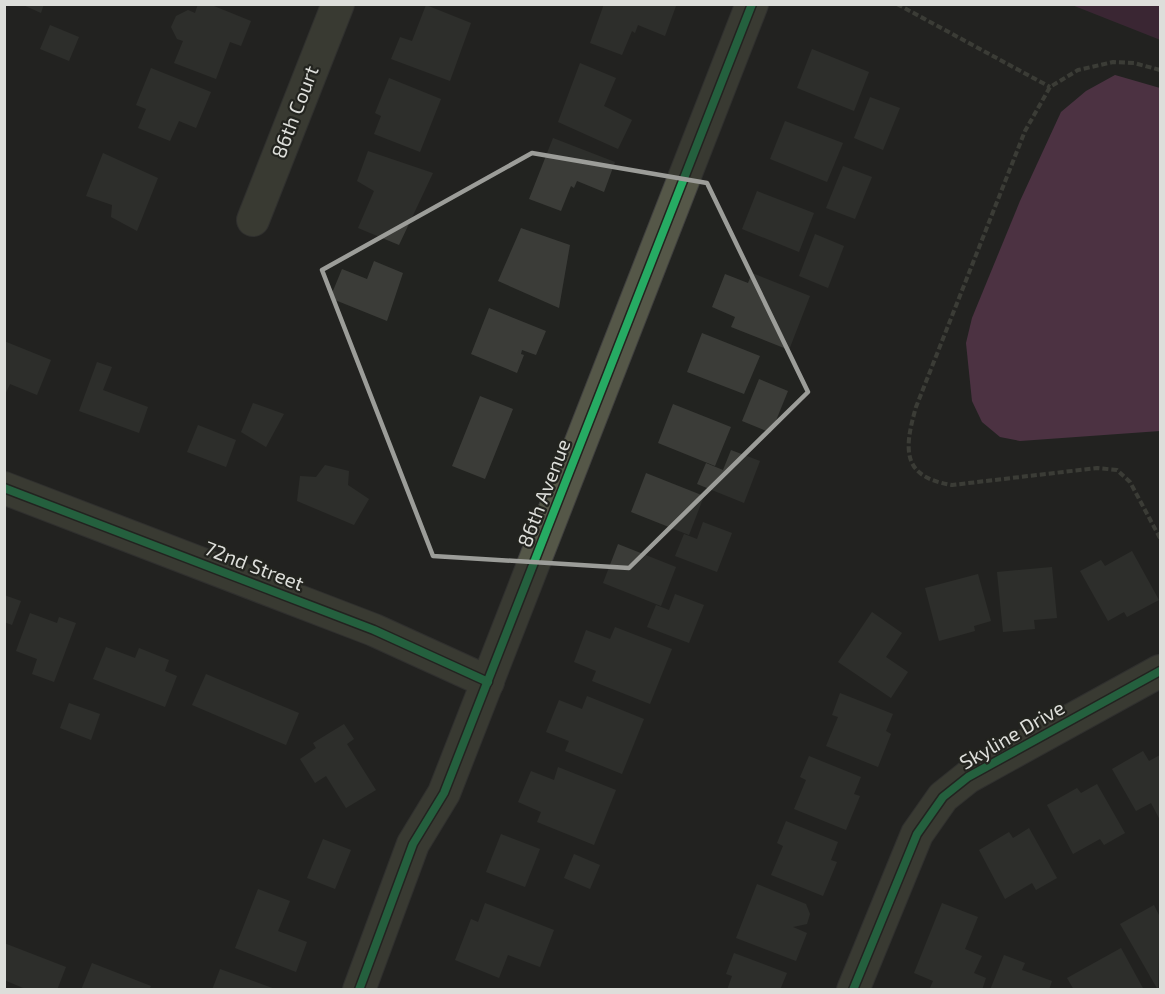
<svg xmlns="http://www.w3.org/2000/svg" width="1165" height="994" font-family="'Exo 2',sans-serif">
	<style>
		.green { fill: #572c4a }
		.water { fill: #7f466c }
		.building { fill: #3b3c38 }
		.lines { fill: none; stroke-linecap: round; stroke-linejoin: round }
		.street-casing { stroke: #40403f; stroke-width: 34 }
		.path { stroke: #5a5c51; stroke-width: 4; stroke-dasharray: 6 3; stroke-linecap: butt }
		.street { stroke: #555748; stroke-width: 32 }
		.cycleway-casing { stroke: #23241f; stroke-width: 11 }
		.cycleway { stroke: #26ab63; stroke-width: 8 }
		.marked { fill: none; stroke: #9c9d99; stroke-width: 4.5; stroke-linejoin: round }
		.labels { text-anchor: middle; stroke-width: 4.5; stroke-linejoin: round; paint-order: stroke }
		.street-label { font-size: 20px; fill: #dddeda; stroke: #23241f }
	</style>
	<rect width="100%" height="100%" fill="#222320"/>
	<!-- green -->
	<path class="green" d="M1072,5h88v35l-2,-1z"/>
	<!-- water -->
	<path class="water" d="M1115,75l45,13v343l-140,10 -20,-4 -18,-15 -10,-21 -6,-58 6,-25 48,-117 41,-89 25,-21z"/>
	<!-- building -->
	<g class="building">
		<path d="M21,4h23l-3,9z"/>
		<path d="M198,4h11l42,17 -10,25 -11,-4 -14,37 -42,-16 9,-22 -6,-2 -6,-12 5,-11 12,-6 7,3z"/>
		<path d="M604,4h69l3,2 -11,30 -27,-11 -3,8 -3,-2 -10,24 -32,-12z"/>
		<path d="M426,5l45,18 -21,58 -59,-22 9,-22 12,4z"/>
		<path d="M50,25l29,12 -10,24 -29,-12z"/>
		<path d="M812,49l57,23 -15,39 -57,-23z"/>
		<path d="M580,63l36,15 -12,28 28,14 -14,29 -60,-27z"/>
		<path d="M151,68l60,24 -15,36 -17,-7 -9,20 -32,-13 8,-19 -10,-4z"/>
		<path d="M389,78l52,21 -21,53 -46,-18 7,-18 -6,-3z"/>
		<path d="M870,97l30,11 -17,42 -29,-12z"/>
		<path d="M785,121l58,22 -16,39 -57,-23z"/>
		<path d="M553,138l62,24 -11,30 -27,-11 -3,7 -3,-2 -10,25 -32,-12z"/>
		<path d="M368,151l65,22 -34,72 -41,-17 16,-37 -17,-10z"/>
		<path d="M103,153l55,25 -21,53 -26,-14 1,-12 -26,-9z"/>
		<path d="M843,166l29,11 -17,42 -29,-11z"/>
		<path d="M757,191l57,22 -15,39 -57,-23z"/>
		<path d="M521,228l49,17 -11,63 -61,-27z"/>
		<path d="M815,234l29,12 -16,42 -29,-12z"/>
		<path d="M374,261l29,12 -16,48 -57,-23 12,-29 25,10z"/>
		<path d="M752,273l58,23 -21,54 -58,-23 4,-10 -23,-10 13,-33 23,9z"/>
		<path d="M489,308l57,23 -10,24 -14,-5 -1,4 3,1 -7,18 -46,-19z"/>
		<path d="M702,333l58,23 -16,38 -57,-22z"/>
		<path d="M4,341l47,19 -14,35 -27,-11 -6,13z"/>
		<path d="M97,362l15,5 -9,23 45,17 -9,26 -60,-22z"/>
		<path d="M759,379l29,12 -17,42 -29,-12z"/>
		<path d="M480,396l33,13 -28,70 -33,-13z"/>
		<path d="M253,403l31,11 -18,33 -25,-15z"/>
		<path d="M673,404l58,23 -16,39 -57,-23z"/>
		<path d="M198,425l38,15 -10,27 -39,-15z"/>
		<path d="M731,450l29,11 -16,42 -47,-19 9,-21 17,7z"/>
		<path d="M325,465l24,6 -1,14 21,14 -15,26 -57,-24 3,-25 16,1z"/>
		<path d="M646,473l58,23 -15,39 -58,-23z"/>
		<path d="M703,522l29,11 -15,39 -42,-16 9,-22 13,5z"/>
		<path d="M618,544l58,23 -15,39 -58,-23z"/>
		<path d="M1132,551l27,49 -32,17 -3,-5 -16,9 -28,-50 21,-11 4,6z"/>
		<path d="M1052,567l5,51 -23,2 1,9 -32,3 -6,-60z"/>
		<path d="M978,574l13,47 -17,5 1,5 -36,10 -14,-53z"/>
		<path d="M675,594l29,11 -15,38 -42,-16 9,-22 13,5z"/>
		<path d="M4,595l17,6 -9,24 -8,-3z"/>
		<path d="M872,612l30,21 -16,24 22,15 -17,26 -53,-36z"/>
		<path d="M30,613l27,10 2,-6 17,6 -22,59 -22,-8 5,-15 -21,-8z"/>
		<path d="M615,627l57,22 -22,55 -58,-23 4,-10 -22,-9 12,-32 24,9z"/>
		<path d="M106,647l29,11 4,-10 30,12 -4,11 12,5 -12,31 -72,-28z"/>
		<path d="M206,674l93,39 -13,32 -94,-40z"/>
		<path d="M840,693l53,21 -7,17 5,3 -13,33 -52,-21 12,-29 -6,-2z"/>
		<path d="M587,696l57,23 -22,55 -57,-23 4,-10 -23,-9 13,-32 23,9z"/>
		<path d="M69,703l31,11 -9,26 -31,-12z"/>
		<path d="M344,724l10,15 -7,5 29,46 -30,18 -20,-32 -11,7 -15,-24 16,-11 -3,-5z"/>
		<path d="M1143,751l6,10 11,-6v65l-9,-17 -15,8 -24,-42z"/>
		<path d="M809,756l52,21 -7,17 6,2 -14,34 -52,-21 12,-29 -6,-3z"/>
		<path d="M558,767l58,23 -22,55 -57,-23 4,-10 -23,-10 13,-31 23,9z"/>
		<path d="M1097,784l28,49 -21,12 -4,-6 -27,15 -26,-49 30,-17 4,5z"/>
		<path d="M786,821l52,21 -7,18 6,2 -14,34 -52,-21 12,-29 -6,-3z"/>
		<path d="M1029,828l28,50 -21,12 -4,-7 -27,16 -26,-49 30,-18 4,6z"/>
		<path d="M501,834l39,15 -15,38 -39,-15z"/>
		<path d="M323,839l28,11 -16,39 -28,-11z"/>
		<path d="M574,854l26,11 -10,24 -26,-11z"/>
		<path d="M757,884l49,20 4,10 -3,10 -14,3 14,6 -11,28 -60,-23z"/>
		<path d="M258,889l32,12 -12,30 29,11 -11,30 -61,-24z"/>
		<path d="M485,903l69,27 -14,37 -32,-12 -9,23 -44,-18 16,-41 7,3z"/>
		<path d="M942,903l36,14 -13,32 17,7 -8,17 12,5 -4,12h-53l4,-9 -19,-8z"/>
		<path d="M1154,905l6,12 -2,73 -38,-66z"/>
		<path d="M4,943l62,24 -9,23h-29l-24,-10z"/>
		<path d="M1121,948l23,42h-70l-7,-12z"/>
		<path d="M734,953l53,20 -7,17h-53l5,-14 -6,-2z"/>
		<path d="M1004,955l21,8 -3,7 30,11 -3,9h-59z"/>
		<path d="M92,963l59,23 -2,4h-68z"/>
		<path d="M220,969l55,20v1h-63z"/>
	</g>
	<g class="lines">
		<defs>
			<g id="street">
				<path d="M253,220l85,-216"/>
				<path d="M4,488l370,142 114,52"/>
				<path d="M359,990l54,-146 31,-51 308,-789"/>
				<path d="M853,990l64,-156 26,-37 25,-20 192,-106"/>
			</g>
		</defs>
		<!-- street casing -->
		<use href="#street" class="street-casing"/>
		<!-- path -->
		<g class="path">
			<path d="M897,4l153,83"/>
			<path d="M1160,70l-26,-7 -21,-1 -35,8 -28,17 -25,44 -109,276c-12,42 -15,70 36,78l145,-17 20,2 13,12 30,56"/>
		</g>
		<!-- street -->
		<use href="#street" class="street"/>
		<defs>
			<g id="cycleway">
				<path d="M4,488l370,142 114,52"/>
				<path d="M359,990l54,-146 31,-51 308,-789"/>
				<path d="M853,990l64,-156 26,-37 25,-20 192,-106"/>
			</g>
		</defs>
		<!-- cycleway casing -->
		<use href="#cycleway" class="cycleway-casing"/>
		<!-- cycleway -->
		<use href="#cycleway" class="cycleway"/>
	</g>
	<!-- marked area -->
	<path d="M0 0H1165V994H0ZM532,153l175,30 101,209 -179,176 -196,-12 -111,-286z" fill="#222320" fill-opacity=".55" fill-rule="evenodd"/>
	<path class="marked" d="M532,153l175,30 101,209 -179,176 -196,-12 -111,-286z"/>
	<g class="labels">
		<!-- street labels -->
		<g class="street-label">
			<text transform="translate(295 112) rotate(-69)" y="7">86th Court</text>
			<text transform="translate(544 493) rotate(-69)" y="7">86th Avenue</text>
			<text transform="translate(254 566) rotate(21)" y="7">72nd Street</text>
			<text transform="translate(1012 735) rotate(-30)" y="7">Skyline Drive</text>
		</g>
	</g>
	<!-- border -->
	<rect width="1165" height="994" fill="none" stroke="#dddeda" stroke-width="12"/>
</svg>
